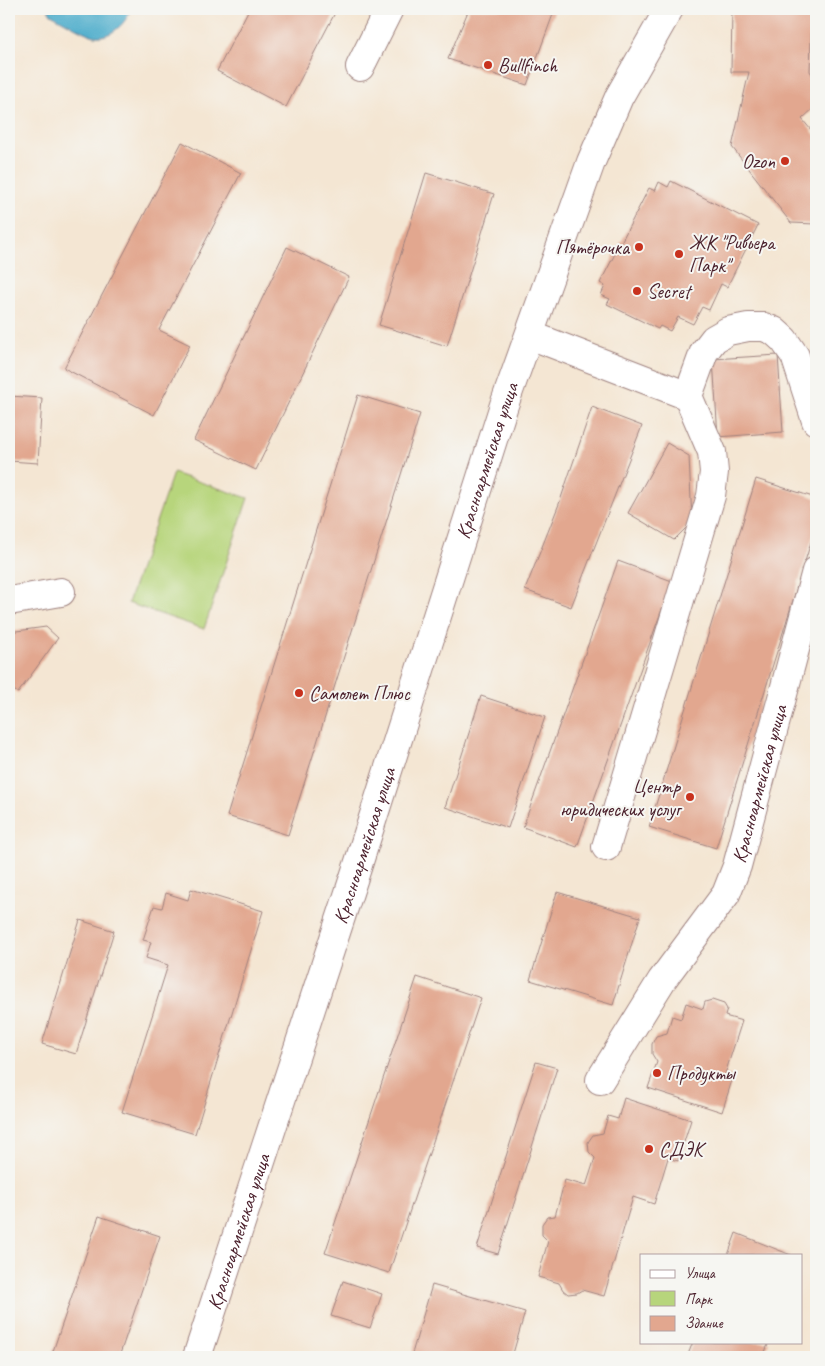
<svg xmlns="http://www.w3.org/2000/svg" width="825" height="1366" font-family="Caveat,sans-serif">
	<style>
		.green { fill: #b7d57c; stroke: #807a54 }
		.water { fill: #4caccb; stroke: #4b667b }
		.building { fill: #e2a78f }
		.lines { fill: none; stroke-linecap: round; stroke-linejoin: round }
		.minor-casing { stroke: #9f827f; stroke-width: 30 }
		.minor { stroke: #fff; stroke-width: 28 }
		.poi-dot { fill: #c8321e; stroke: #f6f6f2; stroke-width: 2 }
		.labels { text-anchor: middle; stroke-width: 4; stroke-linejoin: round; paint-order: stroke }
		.poi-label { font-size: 20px; fill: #4a1f2b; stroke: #f6f6f2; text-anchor: start }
		.street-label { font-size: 20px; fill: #4a1f2b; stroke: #f6f6f2 }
	</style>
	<rect width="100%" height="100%" fill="#f6f6f2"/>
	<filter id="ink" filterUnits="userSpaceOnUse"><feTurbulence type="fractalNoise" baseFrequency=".02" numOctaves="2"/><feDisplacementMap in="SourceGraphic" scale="10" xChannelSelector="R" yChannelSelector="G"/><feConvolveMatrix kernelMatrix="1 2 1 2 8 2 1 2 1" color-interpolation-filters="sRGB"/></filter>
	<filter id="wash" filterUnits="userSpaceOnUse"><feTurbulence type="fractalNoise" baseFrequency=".0096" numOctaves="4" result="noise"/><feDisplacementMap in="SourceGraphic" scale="20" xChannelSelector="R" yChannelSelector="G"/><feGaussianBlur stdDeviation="1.12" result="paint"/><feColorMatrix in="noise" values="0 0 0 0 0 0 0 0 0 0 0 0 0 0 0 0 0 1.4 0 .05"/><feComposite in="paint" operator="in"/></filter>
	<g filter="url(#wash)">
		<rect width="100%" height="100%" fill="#f4e6d3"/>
		<!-- green -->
		<path class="green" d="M173,473l75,25 -44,131 -76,-26z"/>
		<!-- water -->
		<path class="water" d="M48,9h83c-5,14 -19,29 -36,27 -10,-2 -33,-16 -44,-22z"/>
		<g id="blocks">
			<!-- building -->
			<g class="building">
				<path d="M249,9h88l-51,98 -69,-36z"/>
				<path d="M469,9h86l-28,76 -79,-26z"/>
				<path d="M732,9h80l-2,62 6,11v24l-14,13 14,17v88l-25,-1 -59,-76 17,-75h-18z"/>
				<path d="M182,142l59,31 -82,157 31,15 -36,70 -90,-47z"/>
				<path d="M426,173l68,21 -47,152 -68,-21z"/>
				<path d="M671,181l87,44 -31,62 -6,-3 -12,26 -7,-3 -9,17 -15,-7 -8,14 -10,-5 -2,3 -51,-25 3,-5 -9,-4 4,-9 -5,-3 49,-95 6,3 4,-9 9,5z"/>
				<path d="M287,247l62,30 -93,193 -62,-30z"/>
				<path d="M778,355l5,77 -65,5 -5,-78z"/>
				<path d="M358,395l62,19 -132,421 -61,-19z"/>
				<path d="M9,396l33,2 -4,65 -29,-2z"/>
				<path d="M592,407l50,19 -71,181 -46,-17 34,-86z"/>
				<path d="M667,443l22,13 3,66 -18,18 -46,-27z"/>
				<path d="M756,479l60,19v28l-100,322 -67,-21z"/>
				<path d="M618,561l54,20 -95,266 -54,-20z"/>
				<path d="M46,627l12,11 -40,55 -9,-6v-55z"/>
				<path d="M481,696l64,21 -37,111 -63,-21z"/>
				<path d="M191,889l72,22 -68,223 -73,-22 46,-147 -22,-7 5,-16 -8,-2 11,-34 8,2 4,-15 22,7z"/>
				<path d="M557,892l83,25 -27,88 -83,-25z"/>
				<path d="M80,920l34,11 -38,123 -34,-10z"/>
				<path d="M417,977l64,21 -92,275 -64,-20z"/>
				<path d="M712,1000l12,4 3,5 -2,7 17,5 -17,53 8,3 -11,35 -74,-24 9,-26 -5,-8v-10l4,-8 11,-3 5,-17 9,3 5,-16 17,6 2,-7z"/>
				<path d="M536,1062l21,6 -59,186 -21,-6z"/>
				<path d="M624,1098l67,22 -13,41 -10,-3 -14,46 -21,-7 -29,99 -22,-6 -5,3 -9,1 -5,-4 -4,-7 -21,-6 10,-36 -6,-6v-11l5,-7 8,-1 10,-36 21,6 9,-28 -6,-6 -1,-10 5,-7 10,-2 5,-17 10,3z"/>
				<path d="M99,1216l61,20 -41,121h-68z"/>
				<path d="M736,1233l55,22h-63z"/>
				<path d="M343,1281l39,13 -12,34 -39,-12z"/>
				<path d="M432,1285l93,27 -13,45h-101z"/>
				<path d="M693,1342h76l-6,15h-76z"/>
			</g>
		</g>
	</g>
	<g filter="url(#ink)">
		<use href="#blocks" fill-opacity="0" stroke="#9f827f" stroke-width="1"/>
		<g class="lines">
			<defs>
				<g id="minor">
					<path d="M360,67l29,-58"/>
					<path d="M530,335l158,61 24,56 2,20 -3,24 -105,351"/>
					<path d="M688,396l16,-44 10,-13 14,-8 20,-4h16l10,4 10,9 11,16 21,65"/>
					<path d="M9,601l52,-9"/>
					<path id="s1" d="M600,1080l62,-100 64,-86 11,-28 79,-295"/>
					<path id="s2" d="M197,1357l161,-492 146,-460 87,-243 28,-65 50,-88"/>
				</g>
			</defs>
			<!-- minor casing -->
			<use href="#minor" class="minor-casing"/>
			<!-- minor -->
			<use href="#minor" class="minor"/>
		</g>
	</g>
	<!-- markers -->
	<g class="poi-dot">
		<circle cx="488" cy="65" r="5"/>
		<circle cx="785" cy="161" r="5"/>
		<circle cx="639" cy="247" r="5"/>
		<circle cx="679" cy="254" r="5"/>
		<circle cx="637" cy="291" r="5"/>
		<circle cx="299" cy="693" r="5"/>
		<circle cx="690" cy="797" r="5"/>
		<circle cx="657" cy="1073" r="5"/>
		<circle cx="649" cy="1149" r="5"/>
	</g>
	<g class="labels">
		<!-- poi labels -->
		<g class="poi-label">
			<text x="498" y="72">Bullfinch</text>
			<text x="775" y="168" text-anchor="end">Ozon</text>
			<text x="689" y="249">ЖК "Ривьера<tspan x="689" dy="23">Парк"</tspan></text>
			<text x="629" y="254" text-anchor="end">Пятёрочка</text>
			<text x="647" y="298">Secret</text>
			<text x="309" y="700">Самолет Плюс</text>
			<text x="680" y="793" text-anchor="end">Центр<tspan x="680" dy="23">юридических услуг</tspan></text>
			<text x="667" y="1080">Продукты</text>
			<text x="659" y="1156">СДЭК</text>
		</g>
		<!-- street labels -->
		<g class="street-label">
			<text dy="7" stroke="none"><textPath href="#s2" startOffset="942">Красноармейская улица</textPath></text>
			<text dy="7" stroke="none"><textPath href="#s1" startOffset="340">Красноармейская улица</textPath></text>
			<text dy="7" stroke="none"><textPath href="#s2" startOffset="538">Красноармейская улица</textPath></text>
			<text dy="7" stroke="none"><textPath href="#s2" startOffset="132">Красноармейская улица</textPath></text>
		</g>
	</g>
	<!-- margin -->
	<rect width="825" height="1366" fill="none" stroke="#f6f6f2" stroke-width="30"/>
	<!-- legend -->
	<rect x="640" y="1254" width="162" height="90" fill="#f6f6f2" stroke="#b1a0a2"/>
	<rect x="650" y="1270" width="25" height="8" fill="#ffffff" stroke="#b1a0a2"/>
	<text x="685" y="1278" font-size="15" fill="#4a1f2b">Улица</text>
	<rect x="650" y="1291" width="25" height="15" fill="#b7d57c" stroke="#b1a0a2"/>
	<text x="685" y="1304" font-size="15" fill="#4a1f2b">Парк</text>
	<rect x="650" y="1316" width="25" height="15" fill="#e2a78f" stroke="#b1a0a2"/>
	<text x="685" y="1328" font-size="15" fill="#4a1f2b">Здание</text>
</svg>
